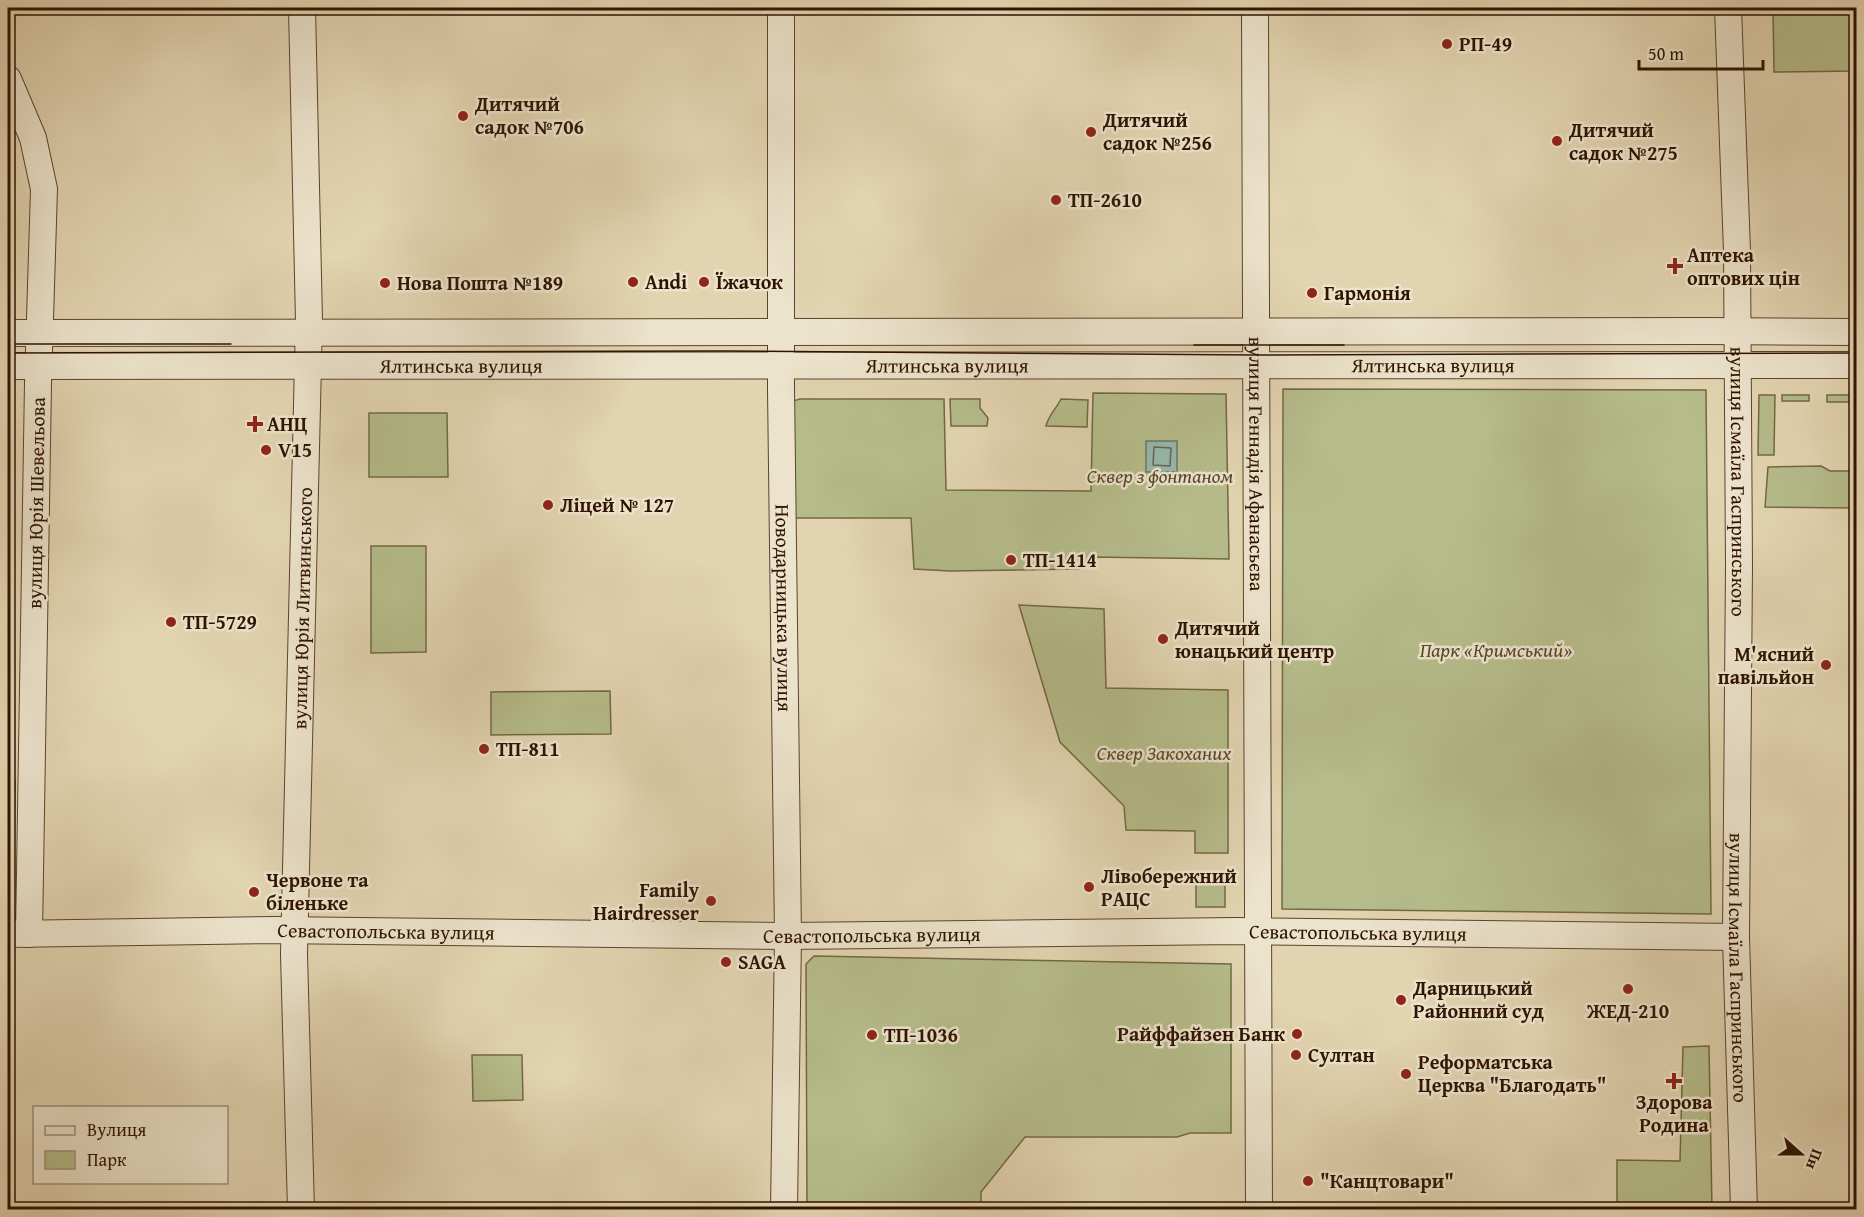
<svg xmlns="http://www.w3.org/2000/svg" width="1864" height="1217" font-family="'Gentium Book Plus',serif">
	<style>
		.green { fill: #b5bc8a; stroke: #726845; stroke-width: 1.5 }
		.water { fill: #95b8ac; stroke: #6c7667; stroke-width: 1.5 }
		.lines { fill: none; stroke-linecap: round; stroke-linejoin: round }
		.shore { stroke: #626656; stroke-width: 1.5 }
		.minor-casing { stroke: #5c432c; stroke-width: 28 }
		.minor { stroke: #ece3cc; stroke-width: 26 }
		.tram { stroke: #2f1300; stroke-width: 1.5 }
		.poi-dot { fill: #8f2418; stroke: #ece3cc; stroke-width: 2 }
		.labels { text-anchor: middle; stroke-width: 5; stroke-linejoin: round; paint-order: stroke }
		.poi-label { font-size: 20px; font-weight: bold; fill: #2f1300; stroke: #ece3cc; text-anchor: start }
		.street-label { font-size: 20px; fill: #2f1300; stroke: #ece3cc }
		.park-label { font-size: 20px; font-style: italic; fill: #574629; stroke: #ece3cc }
	</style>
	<rect width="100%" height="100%" fill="#e2d4b0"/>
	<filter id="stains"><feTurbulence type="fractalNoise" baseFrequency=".00333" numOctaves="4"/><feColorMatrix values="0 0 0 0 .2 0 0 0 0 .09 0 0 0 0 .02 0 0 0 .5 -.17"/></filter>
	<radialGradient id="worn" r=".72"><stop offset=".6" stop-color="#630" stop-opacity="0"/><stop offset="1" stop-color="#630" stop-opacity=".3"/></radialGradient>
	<!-- green -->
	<g class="green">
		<path d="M1773,8h83v63l-82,1z"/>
		<path d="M1283,389l423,1 5,524 -429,-5z"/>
		<path d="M1093,393l133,1 3,165 -138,-2 -12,12 -129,2 -36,-2 -3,-51h-117l-1,-117 7,-2h144l2,91 145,1z"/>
		<path d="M1759,395h16l-1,60h-16z"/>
		<rect x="1782" y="395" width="27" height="6"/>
		<rect x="1827" y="395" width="29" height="7"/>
		<path d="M950,399h30v9l8,10 -1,8h-36z"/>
		<path d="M1061,399l27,1 -1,27 -41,-1c2,-10 10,-17 15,-27z"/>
		<path d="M369,413h78l1,64h-79z"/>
		<path d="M1821,466l9,5h26v37l-91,-1 3,-40z"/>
		<path d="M371,546h55v106l-55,1z"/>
		<path d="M1019,605l85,4 2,79 122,2v163h-33v-22l-69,-1 -2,-24 -64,-64z"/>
		<path d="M610,691l1,43 -120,1v-43z"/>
		<path d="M8,780h7l-1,60h-6z"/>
		<rect x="1196" y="881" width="29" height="26"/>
		<path d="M814,956l417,8v169h-41l-13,4h-152l-44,55v17h-174l-1,-245z"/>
		<path d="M1709,1046l3,163h-95v-49l63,1 3,-114z"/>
		<path d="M472,1055h50l1,45 -50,1z"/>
	</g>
	<!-- water -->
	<rect class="water" x="1146" y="441" width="31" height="31"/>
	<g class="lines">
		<!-- shore -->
		<path class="shore" d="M1154,447l17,1 -1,18 -17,-1z"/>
		<defs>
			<g id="minor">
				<path id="s1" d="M781,8v381l7,547 -4,274"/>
				<path id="s2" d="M1255,8l4,1202"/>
				<path id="s3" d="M1728,8l9,243 2,315 -3,371 8,273"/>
				<path d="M8,79l25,59 11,51 -6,194 -9,551"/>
				<path d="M8,333l1700,-2 148,1"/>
				<path id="s4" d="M8,366l1848,-1"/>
				<path id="s5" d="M8,934l266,-4 514,6 448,-5 500,6"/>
				<path id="s6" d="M301,1210l-7,-256 15,-633 -7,-313"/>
			</g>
		</defs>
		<!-- minor casing -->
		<use href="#minor" class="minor-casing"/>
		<!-- minor -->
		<use href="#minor" class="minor"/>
		<!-- tram -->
		<g class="tram">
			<path d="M8,344h223"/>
			<path d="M1194,345h150"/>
			<path d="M8,353l715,-2 532,4 601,-2"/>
		</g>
	</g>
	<!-- markers -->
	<g class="poi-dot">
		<circle cx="1447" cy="44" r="6"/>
		<circle cx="463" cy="116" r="6"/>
		<circle cx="1091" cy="132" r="6"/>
		<circle cx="1557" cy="141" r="6"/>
		<circle cx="1056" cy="200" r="6"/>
		<path d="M1672 257h6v6h6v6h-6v6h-6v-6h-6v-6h6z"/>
		<circle cx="633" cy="282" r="6"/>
		<circle cx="704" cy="282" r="6"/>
		<circle cx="385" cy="283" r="6"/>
		<circle cx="1312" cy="293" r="6"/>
		<path d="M252 415h6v6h6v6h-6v6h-6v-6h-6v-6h6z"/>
		<circle cx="266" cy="450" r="6"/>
		<circle cx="548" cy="505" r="6"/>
		<circle cx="1011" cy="560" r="6"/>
		<circle cx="171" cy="622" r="6"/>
		<circle cx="1163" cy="639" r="6"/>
		<circle cx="1826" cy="665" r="6"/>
		<circle cx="484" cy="749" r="6"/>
		<circle cx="1089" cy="887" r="6"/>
		<circle cx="254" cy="892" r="6"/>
		<circle cx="711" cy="901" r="6"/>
		<circle cx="726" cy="962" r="6"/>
		<circle cx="1628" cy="989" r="6"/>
		<circle cx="1401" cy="1000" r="6"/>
		<circle cx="1297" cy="1034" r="6"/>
		<circle cx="872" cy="1035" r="6"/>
		<circle cx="1296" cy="1055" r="6"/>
		<circle cx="1406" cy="1074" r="6"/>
		<path d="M1671 1072h6v6h6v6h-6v6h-6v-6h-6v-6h6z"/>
		<circle cx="1308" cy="1181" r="6"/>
	</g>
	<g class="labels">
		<!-- poi labels -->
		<g class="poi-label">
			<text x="1459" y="51">РП-49</text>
			<text x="475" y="111">Дитячий<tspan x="475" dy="23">садок №706</tspan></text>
			<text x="1103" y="127">Дитячий<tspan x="1103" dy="23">садок №256</tspan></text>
			<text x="1569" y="137">Дитячий<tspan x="1569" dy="23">садок №275</tspan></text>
			<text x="1068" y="207">ТП-2610</text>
			<text x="1687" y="262">Аптека<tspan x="1687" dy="23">оптових цін</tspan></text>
			<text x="645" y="289">Andi</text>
			<text x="716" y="289">Їжачок</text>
			<text x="397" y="290">Нова Пошта №189</text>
			<text x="1324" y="300">Гармонія</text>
			<text x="267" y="431">АНЦ</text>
			<text x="278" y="457">V15</text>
			<text x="560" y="512">Ліцей № 127</text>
			<text x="1023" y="567">ТП-1414</text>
			<text x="183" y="629">ТП-5729</text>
			<text x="1175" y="635">Дитячий<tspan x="1175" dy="23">юнацький центр</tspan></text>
			<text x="1814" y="661" text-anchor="end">М'ясний<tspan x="1814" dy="23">павільйон</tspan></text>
			<text x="496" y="756">ТП-811</text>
			<text x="1101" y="883">Лівобережний<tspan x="1101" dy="23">РАЦС</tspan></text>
			<text x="266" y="887">Червоне та<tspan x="266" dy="23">біленьке</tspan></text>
			<text x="699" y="897" text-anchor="end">Family<tspan x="699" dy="23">Hairdresser</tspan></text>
			<text x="738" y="969">SAGA</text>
			<text x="1413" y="995">Дарницький<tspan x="1413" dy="23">Районний суд</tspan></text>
			<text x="1628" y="1018" text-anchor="middle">ЖЕД-210</text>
			<text x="1285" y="1041" text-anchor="end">Райффайзен Банк</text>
			<text x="884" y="1042">ТП-1036</text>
			<text x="1308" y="1062">Султан</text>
			<text x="1418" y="1069">Реформатська<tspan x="1418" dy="23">Церква "Благодать"</tspan></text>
			<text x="1674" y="1109" text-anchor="middle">Здорова<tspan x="1674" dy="23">Родина</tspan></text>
			<text x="1320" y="1188">"Канцтовари"</text>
		</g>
		<!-- street labels -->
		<g class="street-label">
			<text dy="7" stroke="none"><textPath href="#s4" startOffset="453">Ялтинська вулиця</textPath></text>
			<text dy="7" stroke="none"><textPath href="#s4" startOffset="939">Ялтинська вулиця</textPath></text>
			<text dy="7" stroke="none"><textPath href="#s4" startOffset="1425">Ялтинська вулиця</textPath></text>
			<text dy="7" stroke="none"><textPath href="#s2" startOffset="456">вулиця Геннадія Афанасьєва</textPath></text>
			<text dy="7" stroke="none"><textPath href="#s3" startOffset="474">вулиця Ісмаїла Гаспринського</textPath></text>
			<text transform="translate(36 503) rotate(-89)" y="7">вулиця Юрія Шевельова</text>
			<text dy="7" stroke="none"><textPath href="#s6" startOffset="602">вулиця Юрія Литвинського</textPath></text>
			<text dy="7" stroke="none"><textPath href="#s1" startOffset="600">Новодарницька вулиця</textPath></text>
			<text dy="7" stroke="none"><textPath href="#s5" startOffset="378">Севастопольська вулиця</textPath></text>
			<text dy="7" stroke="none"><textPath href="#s5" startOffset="1350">Севастопольська вулиця</textPath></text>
			<text dy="7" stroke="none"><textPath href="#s5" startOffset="864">Севастопольська вулиця</textPath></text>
			<text dy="7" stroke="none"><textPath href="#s3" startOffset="960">вулиця Ісмаїла Гаспринського</textPath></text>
		</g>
		<!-- park labels -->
		<g class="park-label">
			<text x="1160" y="483">Сквер з фонтаном</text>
			<text x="1496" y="657">Парк «Кримський»</text>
			<text x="1164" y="760">Сквер Закоханих</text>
		</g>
	</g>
	<!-- margin -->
	<rect width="1864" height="1217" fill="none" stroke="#e2d4b0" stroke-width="30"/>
	<rect x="9" y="9" width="1846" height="1199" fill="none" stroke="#2f1300" stroke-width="3"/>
	<rect x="15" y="15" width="1834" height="1187" fill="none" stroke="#2f1300" stroke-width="1.5"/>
	<!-- legend -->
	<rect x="33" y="1106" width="195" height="78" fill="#ece3cc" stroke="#a0907a" stroke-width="1.5"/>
	<rect x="45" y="1126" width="30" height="9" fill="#ece3cc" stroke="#a0907a" stroke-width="1.5"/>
	<text x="87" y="1136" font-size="18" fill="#2f1300">Вулиця</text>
	<rect x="45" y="1151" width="30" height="18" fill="#b5bc8a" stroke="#a0907a" stroke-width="1.5"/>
	<text x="87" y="1166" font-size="18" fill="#2f1300">Парк</text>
	<!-- north arrow -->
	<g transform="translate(1801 1154) rotate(111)" stroke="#ece3cc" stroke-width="4.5" paint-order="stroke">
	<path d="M0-4.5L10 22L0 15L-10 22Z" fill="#2f1300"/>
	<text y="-9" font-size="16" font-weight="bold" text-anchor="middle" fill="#2f1300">Пн</text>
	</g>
	<!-- scale -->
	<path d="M1639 60v9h124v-9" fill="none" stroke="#2f1300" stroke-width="3"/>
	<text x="1648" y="60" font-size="18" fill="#2f1300" stroke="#ece3cc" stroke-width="4.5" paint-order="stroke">50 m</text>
	<rect width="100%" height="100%" filter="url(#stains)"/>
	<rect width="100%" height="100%" fill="url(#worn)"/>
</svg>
